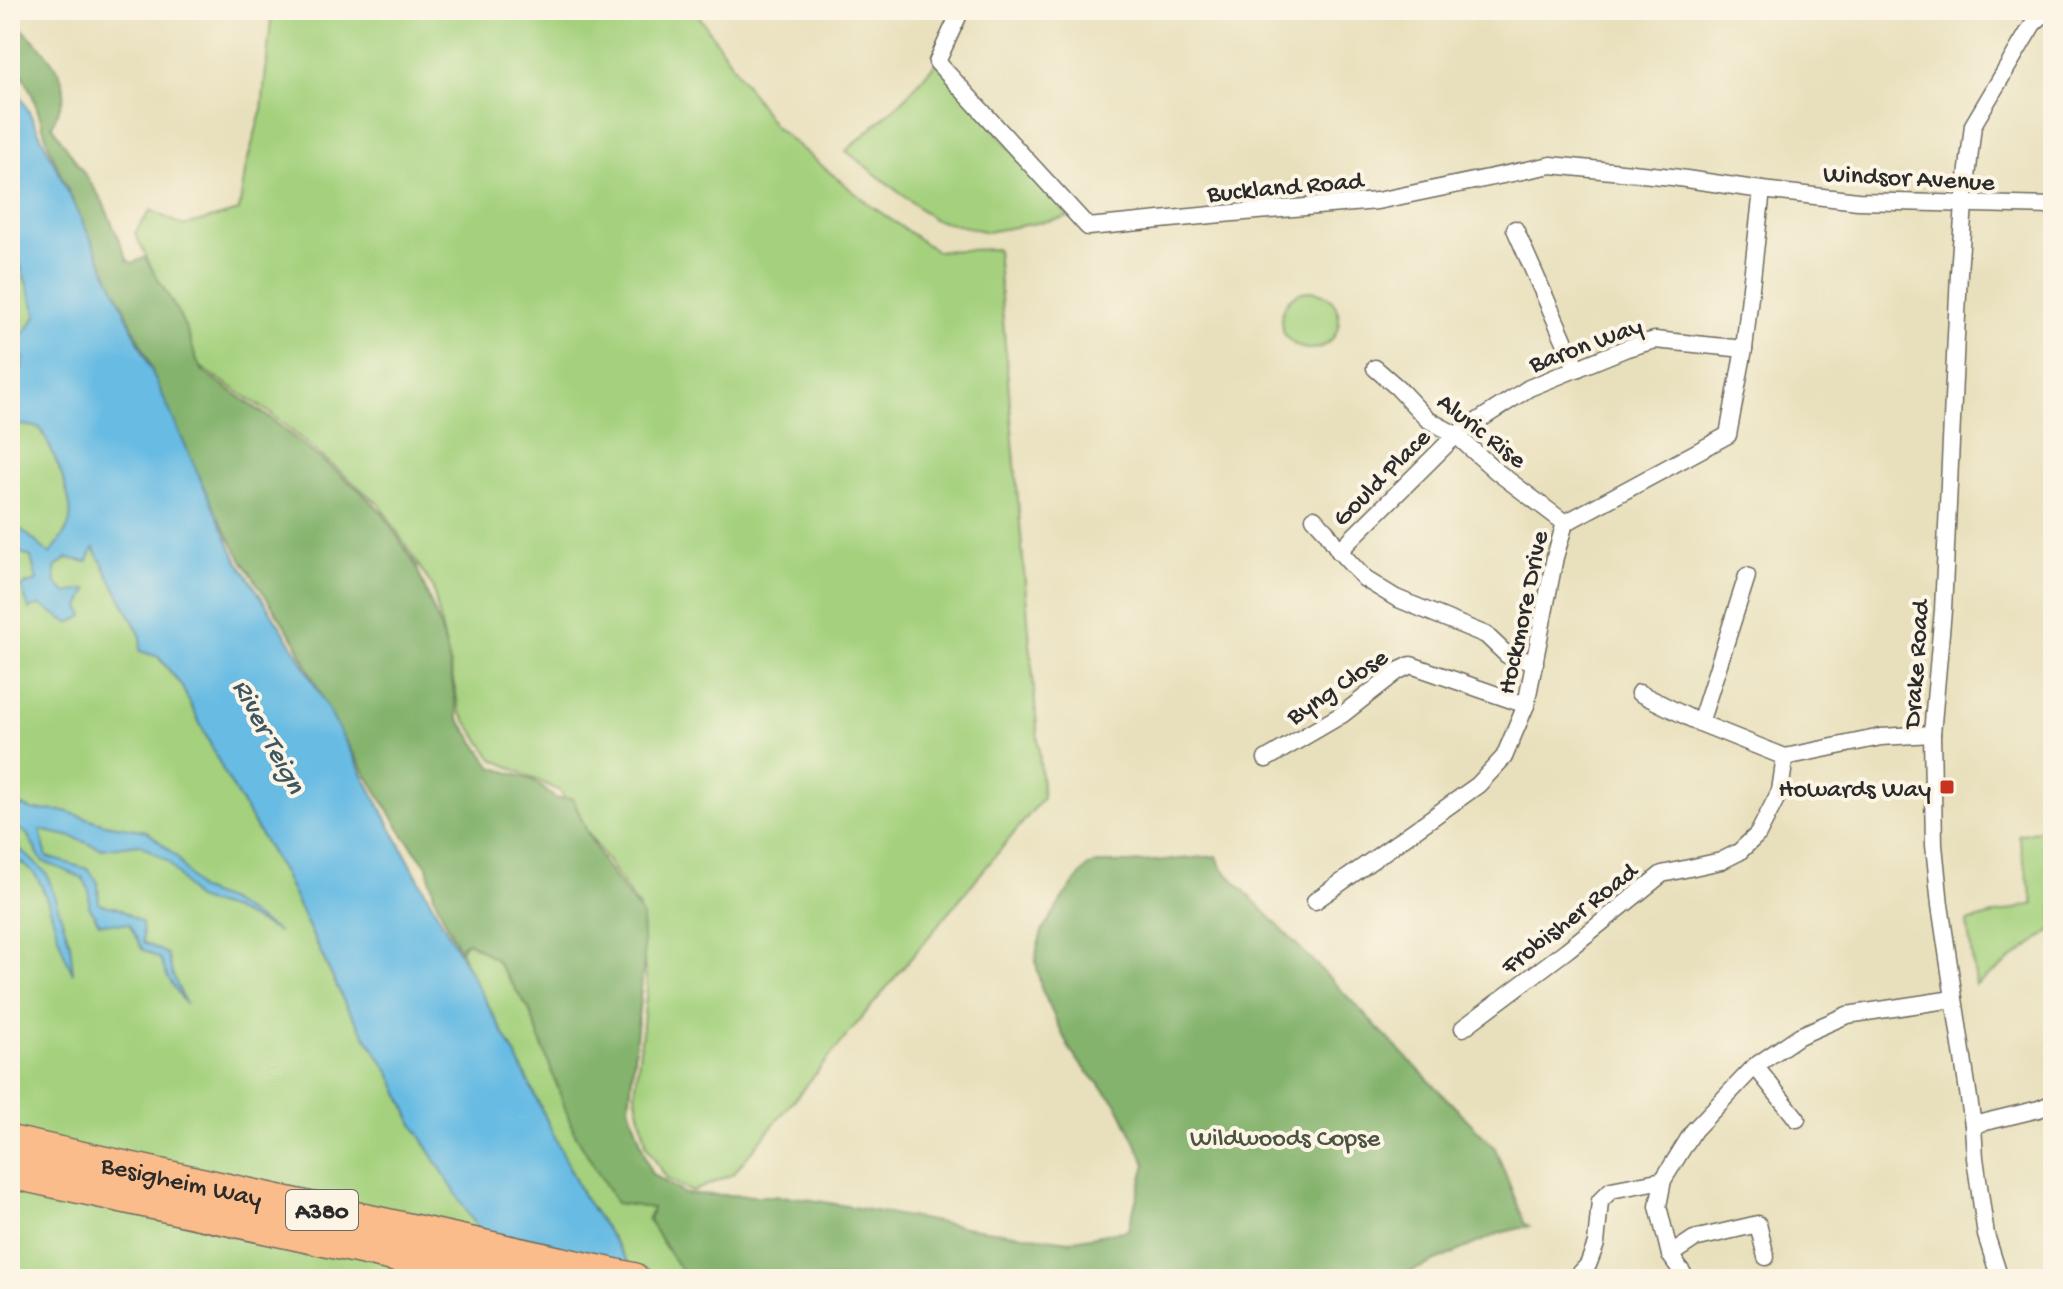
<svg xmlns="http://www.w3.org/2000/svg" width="2063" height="1289" font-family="'Gochi Hand',sans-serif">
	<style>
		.green { fill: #a5d17e; stroke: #687e54; stroke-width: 2 }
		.forest { fill: #84b36d; stroke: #586f4c; stroke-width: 2 }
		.water { fill: #67bbe3; stroke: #497387; stroke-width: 2 }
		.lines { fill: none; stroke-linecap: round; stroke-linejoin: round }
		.street-casing { stroke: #6d6a5e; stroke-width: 19 }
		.highway-casing { stroke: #6d6a5e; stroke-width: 35 }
		.street { stroke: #fff; stroke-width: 16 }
		.highway { stroke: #fabc8b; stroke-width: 32 }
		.poi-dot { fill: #c8321e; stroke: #fcf5e5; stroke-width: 3 }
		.labels { text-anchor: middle; stroke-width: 8; stroke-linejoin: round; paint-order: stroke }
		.shield { fill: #fcf5e5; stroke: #6a6863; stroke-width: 2 }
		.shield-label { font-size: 24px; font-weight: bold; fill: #2b2b2b }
		.street-label { font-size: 26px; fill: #2b2b2b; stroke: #fcf5e5 }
		.poi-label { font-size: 26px; fill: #2b2b2b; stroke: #fcf5e5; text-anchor: end }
		.park-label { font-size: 26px; fill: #4a5440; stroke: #fcf5e5 }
		.water-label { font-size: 28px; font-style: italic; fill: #3d5662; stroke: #fcf5e5 }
	</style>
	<rect width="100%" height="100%" fill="#fcf5e5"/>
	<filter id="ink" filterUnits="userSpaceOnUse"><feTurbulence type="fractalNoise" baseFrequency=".0125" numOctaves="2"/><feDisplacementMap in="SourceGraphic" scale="16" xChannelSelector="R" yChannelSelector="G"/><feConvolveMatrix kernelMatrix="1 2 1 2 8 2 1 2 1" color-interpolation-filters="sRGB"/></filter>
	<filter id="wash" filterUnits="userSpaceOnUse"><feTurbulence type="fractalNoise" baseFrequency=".006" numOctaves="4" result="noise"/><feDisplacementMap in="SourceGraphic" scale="32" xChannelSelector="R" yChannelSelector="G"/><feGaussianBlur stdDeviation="1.8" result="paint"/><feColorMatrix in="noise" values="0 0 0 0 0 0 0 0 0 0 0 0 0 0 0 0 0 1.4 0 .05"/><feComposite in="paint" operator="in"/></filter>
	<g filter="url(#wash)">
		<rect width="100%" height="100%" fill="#e8e0bc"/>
		<!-- green -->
		<g class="green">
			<path d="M272,10h423l79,116 93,77 69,48 61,-2 46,549 -310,376 -41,18 -25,-13 -20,-32 -12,-53 12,-106 -8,-80 -79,-117 -67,-32 -33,-47 -27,-124 -53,-83 -110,-92 -72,-48 -63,-132 16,-23 32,16 56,-15 7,-45 16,-57z"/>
			<path d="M937,62l132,155 -82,15 -54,-13 -87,-68 56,-50z"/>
			<path d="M10,202l101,378 30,56 40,49 44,89 59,101 62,131 44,67 23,51 103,155h-506z"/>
			<circle cx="1310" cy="320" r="29"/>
			<path d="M2053,827v102l-77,56 -9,-63 67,-18 -16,-69z"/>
			<path d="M468,942l27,17 34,50 45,123 42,70 37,6 -6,11 42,60h-49l-58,-85 -65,-136 -51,-93 -6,-16z"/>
		</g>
		<!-- forest -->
		<path class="forest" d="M10,16c17,19 54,48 54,75 0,10 -8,25 -12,35l50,74 26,61 5,2 12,-6 5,9c13,21 26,41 36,63 7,14 8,32 18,43l66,46 90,73 22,21 34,54 24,61 8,28 10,63 34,49 41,13 23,19 15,-1 3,3 14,33 16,29 38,52 2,45 -15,147 22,66 34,21 110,3 176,31 98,13 59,-11 18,-66 -29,-60 -38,-42 -10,-14 -28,-60 -5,-26 1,-13 5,-17 22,-36 24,-30 10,-3h31l88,-7 4,11 274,281 30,76 4,2 -29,7 -106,46h-692l-17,-4 -14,-19 -22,-35 3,-13 -36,-5 -42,-71 -45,-123 -34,-50 -27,-17 -6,3 -2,6 -25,-52 -8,-33 -22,-29 -60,-97 -17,-22 -7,-23 -26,-54 -53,-81 -30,-54 -3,-2 -43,-92 -18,-53 -86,-181 -13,-32 -15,-47 -7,-16 -17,-27z"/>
		<!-- water -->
		<g class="water">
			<path d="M10,75l27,53 75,155 124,275 62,96 39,72 88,165 92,167 65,136 58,85h-124l-45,-61 -58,-94 -23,-51 -44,-67 -62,-131 -59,-101 -44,-89 -22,-28 -19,-6 1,-15 -47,-88 -7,14 -20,-4 -12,10 1,16 11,9 21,-4 -8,18 4,9 -15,7 -29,-18 -11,4 -8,-23 16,-5 -6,-24 -19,-8 -2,3v-29l12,7 28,24c7,-10 18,-22 20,-34 4,-23 -19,-73 -30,-92l-30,-5v-49l11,-4 3,-11 -14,-24 15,-3 12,-17 -27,-81z"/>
			<path d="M10,801l22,9 33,1 40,13 42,7 30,26 21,32 31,12 50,31 -46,-22 -38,-11 -26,-37 -30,-18 -37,5 -30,-12 -32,-7 7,27 41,12 10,13 1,22 19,4 24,15 1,19 24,12 5,19 14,32 -18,-27 -8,-19 -18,-10 -13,-25 -30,-1 -10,-17v-16l-6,-12 -41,-17 -15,-27 -14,-9 6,23 28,26 23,69 3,30c-17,-30 -19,-67 -37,-97 -7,-11 -22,-14 -26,-27z"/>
		</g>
	</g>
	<g filter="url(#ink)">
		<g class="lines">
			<defs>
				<g id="street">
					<path d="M961,10l-24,52 151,165 134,-13 155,-13 174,-36 121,12 90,13 96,11 195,5"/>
					<path d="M1515,229l62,140"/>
					<path d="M1375,368l23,20 29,31 29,16 40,36 69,52"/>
					<path d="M1314,518l12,13 13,20 26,28 31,19 90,37 21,20 28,8"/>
					<path d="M1339,551l117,-116 73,-47 98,-40 28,-8 89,9"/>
					<path d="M1639,693l61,30 85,34"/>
					<path d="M1700,723l47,-147"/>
					<path d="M1266,759l77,-45 55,-43 13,-6 115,40"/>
					<path d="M1315,901l163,-116 26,-28 22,-52 29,-148 10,-34 163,-88 16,-86 18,-159"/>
					<path d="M1463,1028l104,-78 95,-76 59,-13 18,-9 19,-18 22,-43 5,-34 96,-20 51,-3"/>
					<path d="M1755,1066l42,53"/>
					<path d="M1973,1125l66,-16 14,-6"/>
					<path d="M1670,1255l24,-16 64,-15 8,33"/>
					<path d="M1575,1279l13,-14 8,-21 4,-43 11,-11 52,-10"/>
					<path d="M1687,1279l-17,-24 -12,-49 5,-26 31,-50 61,-64 44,-30 48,-21 106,-16"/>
					<path d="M2000,1279l-14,-44 -11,-77 -2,-33 -33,-220 -6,-60 -2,-111 11,-124 16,-337 5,-69 9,-79 60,-101 15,-14"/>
				</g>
				<g id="highway">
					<path id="s1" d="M10,1142l623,137"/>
					<path d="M10,1172l494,107"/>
				</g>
			</defs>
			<!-- street casing -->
			<use href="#street" class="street-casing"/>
			<!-- highway casing -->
			<use href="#highway" class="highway-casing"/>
			<!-- street -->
			<use href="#street" class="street"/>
			<!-- highway -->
			<use href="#highway" class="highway"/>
		</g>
	</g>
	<!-- markers -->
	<rect class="poi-dot" x="1939" y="779" width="16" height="16" rx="4"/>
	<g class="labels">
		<!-- shield labels -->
		<rect class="shield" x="286" y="1190" width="72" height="40" rx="6"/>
		<g class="shield-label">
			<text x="322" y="1218">A380</text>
		</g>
		<!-- street labels -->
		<g class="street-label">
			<text transform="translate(1909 176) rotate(3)" y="9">Windsor Avenue</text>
			<text transform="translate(1285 185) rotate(-5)" y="9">Buckland Road</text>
			<text transform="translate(1585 343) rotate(-20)" y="9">Baron Way</text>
			<text transform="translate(1483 429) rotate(38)" y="9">Aluric Rise</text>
			<text transform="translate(1380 476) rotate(-45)" y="9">Gould Place</text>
			<text transform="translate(1521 612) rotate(-78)" y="9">Hockmore Drive</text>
			<text transform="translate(1914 664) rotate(-86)" y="9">Drake Road</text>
			<text transform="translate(1336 685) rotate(-34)" y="9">Byng Close</text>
			<text transform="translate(1568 917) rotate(-38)" y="9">Frobisher Road</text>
			<text dy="9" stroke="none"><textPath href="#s1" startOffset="176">Besigheim Way</textPath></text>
		</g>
		<!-- poi labels -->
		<g class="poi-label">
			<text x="1931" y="796">Howards Way</text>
		</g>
		<!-- park labels -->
		<g class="park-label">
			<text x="1285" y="1145">Wildwoods Copse</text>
		</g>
		<!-- water labels -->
		<g class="water-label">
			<text transform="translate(271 735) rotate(62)" y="10">River Teign</text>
		</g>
	</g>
	<!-- margin -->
	<rect width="2063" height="1289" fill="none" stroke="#fcf5e5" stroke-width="40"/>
</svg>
